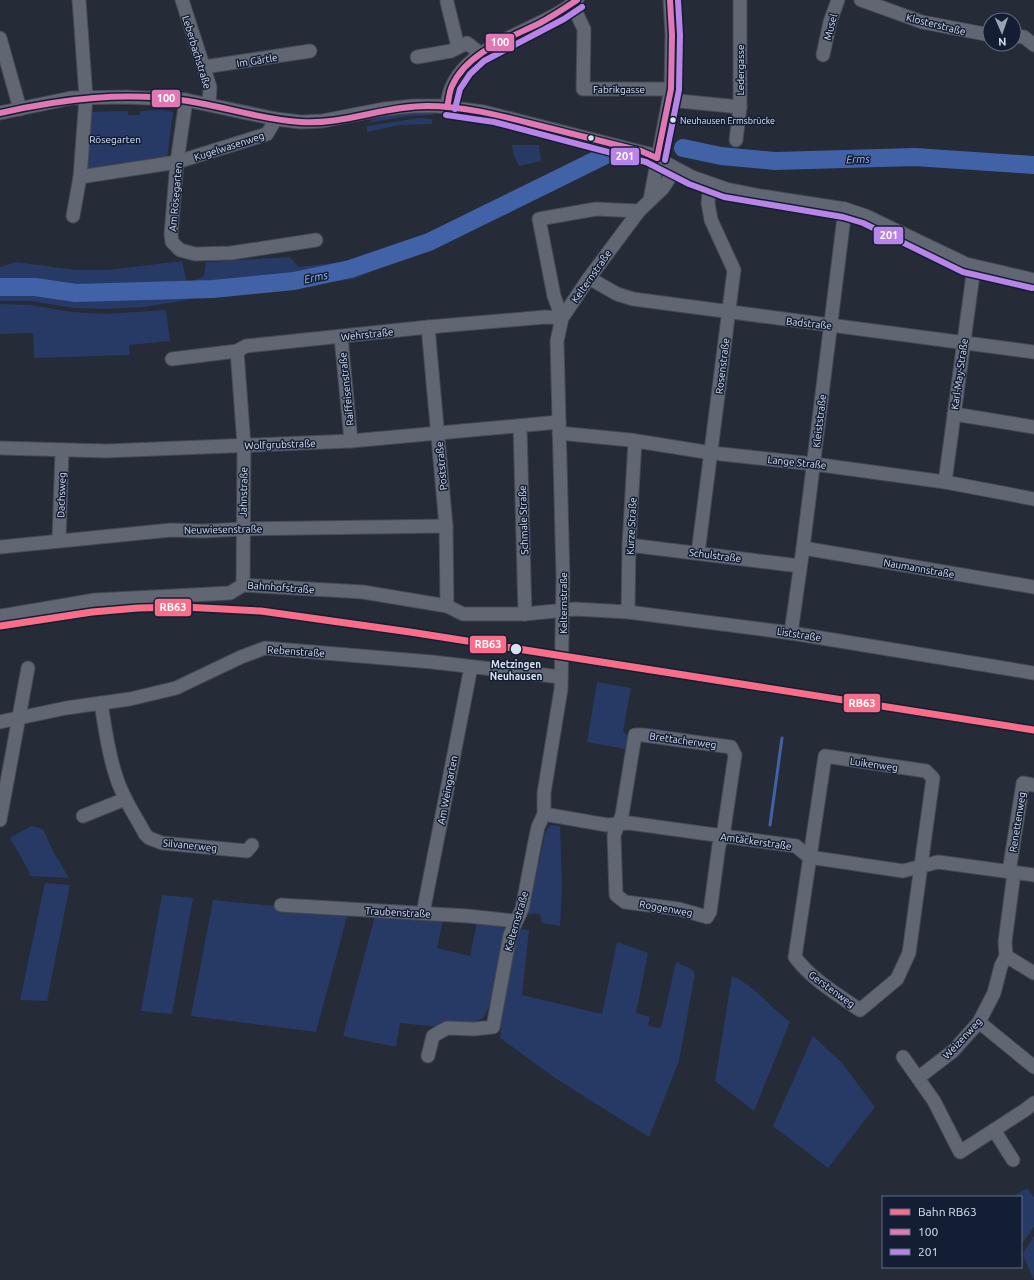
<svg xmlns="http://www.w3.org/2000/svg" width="1034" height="1280" font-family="Ubuntu,sans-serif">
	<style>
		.green { fill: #273a65 }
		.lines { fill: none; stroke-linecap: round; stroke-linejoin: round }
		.stream { stroke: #4262a8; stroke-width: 3 }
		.river { stroke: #4262a8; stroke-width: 18 }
		.minor-casing { stroke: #444953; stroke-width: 15 }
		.minor { stroke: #606672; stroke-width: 13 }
		.bus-1-casing { stroke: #131e34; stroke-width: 9 }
		.bus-2-casing { stroke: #131e34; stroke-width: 9 }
		.bus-1 { stroke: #df78b3; stroke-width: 6 }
		.bus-2 { stroke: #b884e8; stroke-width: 6 }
		.rail-1-casing { stroke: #131e34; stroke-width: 10 }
		.rail-1 { stroke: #f86e89; stroke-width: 7 }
		.bus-dot { fill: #dae2f2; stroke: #131e34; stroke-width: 1.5 }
		.labels { text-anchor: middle; stroke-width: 3; stroke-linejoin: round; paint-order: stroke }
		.bus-label { font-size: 9px; fill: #dae2f2; stroke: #131e34; text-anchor: start }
		.street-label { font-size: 10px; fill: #dae2f2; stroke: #131e34 }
		.park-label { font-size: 10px; fill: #d9e3f9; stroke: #131e34 }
		.stop-label { font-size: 10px; font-weight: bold; fill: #dae2f2; stroke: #131e34 }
		.water-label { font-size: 11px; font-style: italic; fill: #a1bffc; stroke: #131e34 }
		.line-badge { stroke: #131e34; stroke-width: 1.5 }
		.badge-label { font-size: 11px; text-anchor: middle; font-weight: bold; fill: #fff }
	</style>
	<rect width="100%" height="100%" fill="#252b37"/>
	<!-- green -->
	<g class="green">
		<path d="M163,110l10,2 -6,47 -77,11 -5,-2 5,-56 38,-1v4h12v-4z"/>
		<path d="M433,112v3l-25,1 -40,7c11,-11 51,-11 65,-11z"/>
		<path d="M420,118l12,1v5l-32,1 -33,7v-6z"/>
		<path d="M512,145h27l2,16 -22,5 -5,-10z"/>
		<path d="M290,257l9,10 77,-9 8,8 -30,13 -153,19 -7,-3 -2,-14 12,-5 2,-14z"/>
		<path d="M182,261l4,18 2,2 2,15 -2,4 -45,7 -38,2 -32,-1 -42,-7h-31v-34l16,-5 60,8h32z"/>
		<path d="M0,304l30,1 42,7 33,2 61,-4 4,31 -41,4 1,10 -96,3 -1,-25 -33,1z"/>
		<path d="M597,682l34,6 -8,43 5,6 -3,12 -38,-7z"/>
		<path d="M550,825l10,1 2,60 -2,40 -18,-3 -2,-8 -5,-2 -5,2 -2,-2 17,-80z"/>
		<path d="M31,826l12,3 10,22 16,27 -39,-2 -1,-5 -19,-33z"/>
		<path d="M45,883l25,2 -23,116 -27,-1z"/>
		<path d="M162,895l31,3 -21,116 -31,-3z"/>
		<path d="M213,900l135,13 -32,119 -125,-16z"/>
		<path d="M375,916l68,4 -6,28 33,8 7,-33 27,3c5,8 -12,82 -20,90 -10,11 -31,8 -44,7l-1,4 -39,-4 -4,24 -53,-11z"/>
		<path d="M522,929l7,1 -7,65 80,19 15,-72 31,11 -12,60 14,4 -2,9 13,2 15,-66 17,8 2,4 -16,87 -30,76 -94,-59 -55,-40c2,-20 6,-101 22,-109z"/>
		<path d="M732,976c23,10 38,31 58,46l-36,89 -39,-30z"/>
		<path d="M813,1036l29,27 33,44 -47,61 -55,-42z"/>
		<path d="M1027,1188l7,9v30l-13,18v-48h-9z"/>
		<path d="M1034,1236v44l-11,-24 2,-6z"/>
	</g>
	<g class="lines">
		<!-- stream -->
		<path class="stream" d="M770,825l12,-87"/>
		<!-- river -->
		<g class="river">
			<path d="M683,148l38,8 54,5 140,-4 119,8"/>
			<path d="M0,287h35l41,6 137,-4 81,-8 56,-12 79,-27 179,-88"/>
		</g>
		<defs>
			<g id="minor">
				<path d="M79,0l7,97 -6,80 97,-15 90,-28 9,-15"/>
				<path d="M182,0l28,87 -1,17"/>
				<path d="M861,0l61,22 68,13"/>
				<path d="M447,2l11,45"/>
				<path d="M572,4l12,25 -1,60h88"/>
				<path d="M1014,36l10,1 10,8"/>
				<path d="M0,38l20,71"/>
				<path d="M823,55l7,-33 8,-22"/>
				<path d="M417,57l34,-6 16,-8 14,11"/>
				<path d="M204,67l106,-16"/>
				<path d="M186,100l-9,62 -6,72 1,8 8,8 15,4 36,-1 85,-13"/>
				<path d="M669,100l71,7"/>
				<path d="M447,107c4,-62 91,-73 130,-107"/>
				<path d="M0,113l71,-15 55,-1 60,3 90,19 25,3 21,-1 62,-12 29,-3h25l46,6 165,42 43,23 34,12 35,7 84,13 21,7 100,48 68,16"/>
				<path d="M736,140l4,-33v-107"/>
				<path d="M650,200l21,-111 1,-54 -2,-35"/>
				<path d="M73,216l7,-39"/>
				<path d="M589,278l28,16 16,5 401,53"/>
				<path d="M428,327l18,199 1,80"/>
				<path d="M341,337l10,104"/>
				<path d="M237,351l7,94 -1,140"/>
				<path d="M172,359l65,-8 9,-5 182,-19 117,-10 17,1 -8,-22 -15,-77 57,-10 43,2"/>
				<path d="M954,414l80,13"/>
				<path d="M520,426l5,188"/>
				<path d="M559,433l71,7 82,13 102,11 131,18 89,17"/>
				<path d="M0,448l106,3 245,-10 208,-19"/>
				<path d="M945,482l29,-215"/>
				<path d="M59,540l3,-90"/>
				<path d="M629,545l171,21"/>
				<path d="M0,547l171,-17 33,1 39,-2 203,-3"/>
				<path d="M803,548l231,39"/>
				<path d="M698,553l36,-283 -23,-50 -3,-17 2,-19"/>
				<path d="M628,612l1,-67 6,-104"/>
				<path d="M0,616l95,-16 135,-7 13,-8 120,7 84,14 16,8h62l50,-5 53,3 163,21 243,40"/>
				<path d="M791,633l12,-85 42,-339"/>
				<path d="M101,703c4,25 7,50 15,73 6,21 19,39 29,58l4,4 13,5 85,8 5,-6"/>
				<path d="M0,722l66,-14 64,-9 46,-11 65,-31 24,-9 167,14 129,15"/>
				<path d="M635,735h8l88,12 4,8 -12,81 -4,9 -9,67 -3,5 -28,-8 -54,-7 -9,-7 -2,-60 8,-20z"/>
				<path d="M825,756l101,15 7,7 -24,175 -12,26 -37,31c-22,-15 -49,-31 -65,-53z"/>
				<path d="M544,814l63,11 22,-2 167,23 13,11 94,14 35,-9 96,13"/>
				<path d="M83,816l42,-17"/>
				<path d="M0,820l28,-152"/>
				<path d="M1009,872l14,-89 11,2"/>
				<path d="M281,905l187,11 47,5"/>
				<path d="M423,913l48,-246"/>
				<path d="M1006,956l28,17"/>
				<path d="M979,1022l55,45"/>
				<path d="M428,1056l5,-20 14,-8 27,1 19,-2 17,-92 12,-26 13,-68 3,-14 6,-13v-21l17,-104 2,-111 -6,-237 5,-23 27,-40 50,-67 24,-23 12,-19"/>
				<path d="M903,1057l31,44 26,51 65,-42 9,-7"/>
				<path d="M918,1078l35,-27 26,-29 15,-29 7,-27 5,-10 -1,-14 9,-69"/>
				<path d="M994,1130l19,30"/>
			</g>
		</defs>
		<!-- minor casing -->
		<use href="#minor" class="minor-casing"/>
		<!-- minor -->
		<use href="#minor" class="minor"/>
		<defs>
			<g id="bus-1">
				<path d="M447,107c2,-7 2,-15 5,-21 15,-34 58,-48 88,-63 13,-7 25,-15 37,-23"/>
				<path d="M0,113c62,-14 125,-22 188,-12 38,6 75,19 113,21 42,3 83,-16 126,-16 36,0 71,9 106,18 36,9 72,18 108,27l16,7"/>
				<path d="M657,158l14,-69 1,-54 -2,-35"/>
			</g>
			<g id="bus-2">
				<path d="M455,109l5,-20 10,-15 14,-13 80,-42 18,-12"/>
				<path d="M446,115l48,7 152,40 43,22 35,13 119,20 20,6 100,49 69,16"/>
				<path d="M665,160l14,-70 1,-55 -2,-35"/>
			</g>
		</defs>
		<!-- bus-1 casing -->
		<use href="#bus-1" class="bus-1-casing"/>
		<!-- bus-2 casing -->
		<use href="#bus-2" class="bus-2-casing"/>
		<!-- bus-1 -->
		<use href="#bus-1" class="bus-1"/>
		<!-- bus-2 -->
		<use href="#bus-2" class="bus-2"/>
		<defs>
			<path id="rail-1" d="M0,626l92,-14 46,-4 46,-1 77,4 149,21 624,98"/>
		</defs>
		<!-- rail-1 casing -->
		<use href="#rail-1" class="rail-1-casing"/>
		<!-- rail-1 -->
		<use href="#rail-1" class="rail-1"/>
	</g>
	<!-- markers -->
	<g class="bus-dot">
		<circle cx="673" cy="120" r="3.5"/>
		<circle cx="591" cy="138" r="3.5"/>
		<circle cx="516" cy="649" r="6"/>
	</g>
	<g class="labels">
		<!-- bus labels -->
		<g class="bus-label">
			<text x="680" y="124">Neuhausen Ermsbrücke</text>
		</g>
		<!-- street labels -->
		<g class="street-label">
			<text transform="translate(936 24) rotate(14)" y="4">Klosterstraße</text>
			<text transform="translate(830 27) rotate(-75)" y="4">Musel</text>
			<text transform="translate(197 52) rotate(73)" y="4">Leberbachstraße</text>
			<text transform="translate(257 60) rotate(-9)" y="4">Im Gärtle</text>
			<text transform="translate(740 70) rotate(-90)" y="4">Ledergasse</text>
			<text x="619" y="93">Fabrikgasse</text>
			<text transform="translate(229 146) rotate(-18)" y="4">Kugelwasenweg</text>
			<text transform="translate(175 197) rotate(-85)" y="4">Am Rösegarten</text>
			<text transform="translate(591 276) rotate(-55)" y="4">Kelternstraße</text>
			<text transform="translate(809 323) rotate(6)" y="4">Badstraße</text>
			<text transform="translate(367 334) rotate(-6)" y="4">Wehrstraße</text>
			<text transform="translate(722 366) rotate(-83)" y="4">Rosenstraße</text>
			<text transform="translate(959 374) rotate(-82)" y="4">Karl-May-Straße</text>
			<text transform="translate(346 389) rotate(-96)" y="4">Raiffeisenstraße</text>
			<text transform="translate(819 421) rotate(-83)" y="4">Kleiststraße</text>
			<text transform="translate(280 444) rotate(-2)" y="4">Wolfgrubstraße</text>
			<text transform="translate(797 462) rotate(6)" y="4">Lange Straße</text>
			<text transform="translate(441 466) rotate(-95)" y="4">Poststraße</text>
			<text transform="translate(243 492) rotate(-89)" y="4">Jahnstraße</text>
			<text transform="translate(61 495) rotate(-88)" y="4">Dachsweg</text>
			<text transform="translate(523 520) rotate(-92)" y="4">Schmale Straße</text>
			<text transform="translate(631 526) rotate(-87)" y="4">Kurze Straße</text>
			<text transform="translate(223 529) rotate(-1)" y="4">Neuwiesenstraße</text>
			<text transform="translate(715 555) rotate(7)" y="4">Schulstraße</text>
			<text transform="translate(919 568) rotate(10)" y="4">Naumannstraße</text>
			<text transform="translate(281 587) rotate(4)" y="4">Bahnhofstraße</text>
			<text transform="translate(563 603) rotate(-90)" y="4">Kelternstraße</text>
			<text transform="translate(799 634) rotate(9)" y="4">Liststraße</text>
			<text transform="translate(296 651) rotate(4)" y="4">Rebenstraße</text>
			<text transform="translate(683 740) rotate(8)" y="4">Brettacherweg</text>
			<text transform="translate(874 764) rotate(8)" y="4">Luikenweg</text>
			<text transform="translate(447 790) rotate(-79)" y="4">Am Weingarten</text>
			<text transform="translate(1017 822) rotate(-81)" y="4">Renettenweg</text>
			<text transform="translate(756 841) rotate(8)" y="4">Amtäckerstraße</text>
			<text transform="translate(190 845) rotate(6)" y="4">Silvanerweg</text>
			<text transform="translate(666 908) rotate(10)" y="4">Roggenweg</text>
			<text transform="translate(398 912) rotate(3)" y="4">Traubenstraße</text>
			<text transform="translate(516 921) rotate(-74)" y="4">Kelternstraße</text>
			<text transform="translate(832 989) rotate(36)" y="4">Gerstenweg</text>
			<text transform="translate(962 1038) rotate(-47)" y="4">Weizenweg</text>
		</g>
		<!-- park labels -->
		<g class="park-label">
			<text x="115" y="143">Rösegarten</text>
		</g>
		<!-- stop labels -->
		<g class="stop-label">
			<text x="516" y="668">Metzingen<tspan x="516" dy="12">Neuhausen</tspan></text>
		</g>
		<!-- water labels -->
		<g class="water-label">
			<text transform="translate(858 159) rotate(-2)" y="4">Erms</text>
			<text transform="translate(316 277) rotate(-12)" y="4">Erms</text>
		</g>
	</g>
	<g class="line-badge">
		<rect x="485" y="33" width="30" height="19" rx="4" fill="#df78b3"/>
		<rect x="151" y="89" width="30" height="19" rx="4" fill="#df78b3"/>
		<rect x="610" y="147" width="30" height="19" rx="4" fill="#b884e8"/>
		<rect x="873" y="226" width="31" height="19" rx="4" fill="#b884e8"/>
		<rect x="154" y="598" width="38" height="19" rx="4" fill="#f86e89"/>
		<rect x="469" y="635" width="38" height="19" rx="4" fill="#f86e89"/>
		<rect x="843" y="693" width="38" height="20" rx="4" fill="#f86e89"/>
	</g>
	<g class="badge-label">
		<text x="500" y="46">100</text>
		<text x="166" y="102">100</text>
		<text x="625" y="160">201</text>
		<text x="889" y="239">201</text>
		<text x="173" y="611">RB63</text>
		<text x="488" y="648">RB63</text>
		<text x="862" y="707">RB63</text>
	</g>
	<!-- legend -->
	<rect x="882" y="1196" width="140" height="72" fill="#131e34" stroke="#636c80"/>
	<rect x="890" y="1209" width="20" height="6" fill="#f86e89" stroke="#636c80"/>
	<text x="918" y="1216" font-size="12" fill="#dae2f2">Bahn RB63</text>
	<rect x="890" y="1229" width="20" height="6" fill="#df78b3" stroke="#636c80"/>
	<text x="918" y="1236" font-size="12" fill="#dae2f2">100</text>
	<rect x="890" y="1249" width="20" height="6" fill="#b884e8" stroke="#636c80"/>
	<text x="918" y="1256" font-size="12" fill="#dae2f2">201</text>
	<!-- north arrow -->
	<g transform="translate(1002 32) rotate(178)"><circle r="19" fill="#131e34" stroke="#636c80"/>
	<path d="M0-3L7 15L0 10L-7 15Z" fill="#9ba2b1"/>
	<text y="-6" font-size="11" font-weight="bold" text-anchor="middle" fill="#dae2f2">N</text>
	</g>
</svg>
